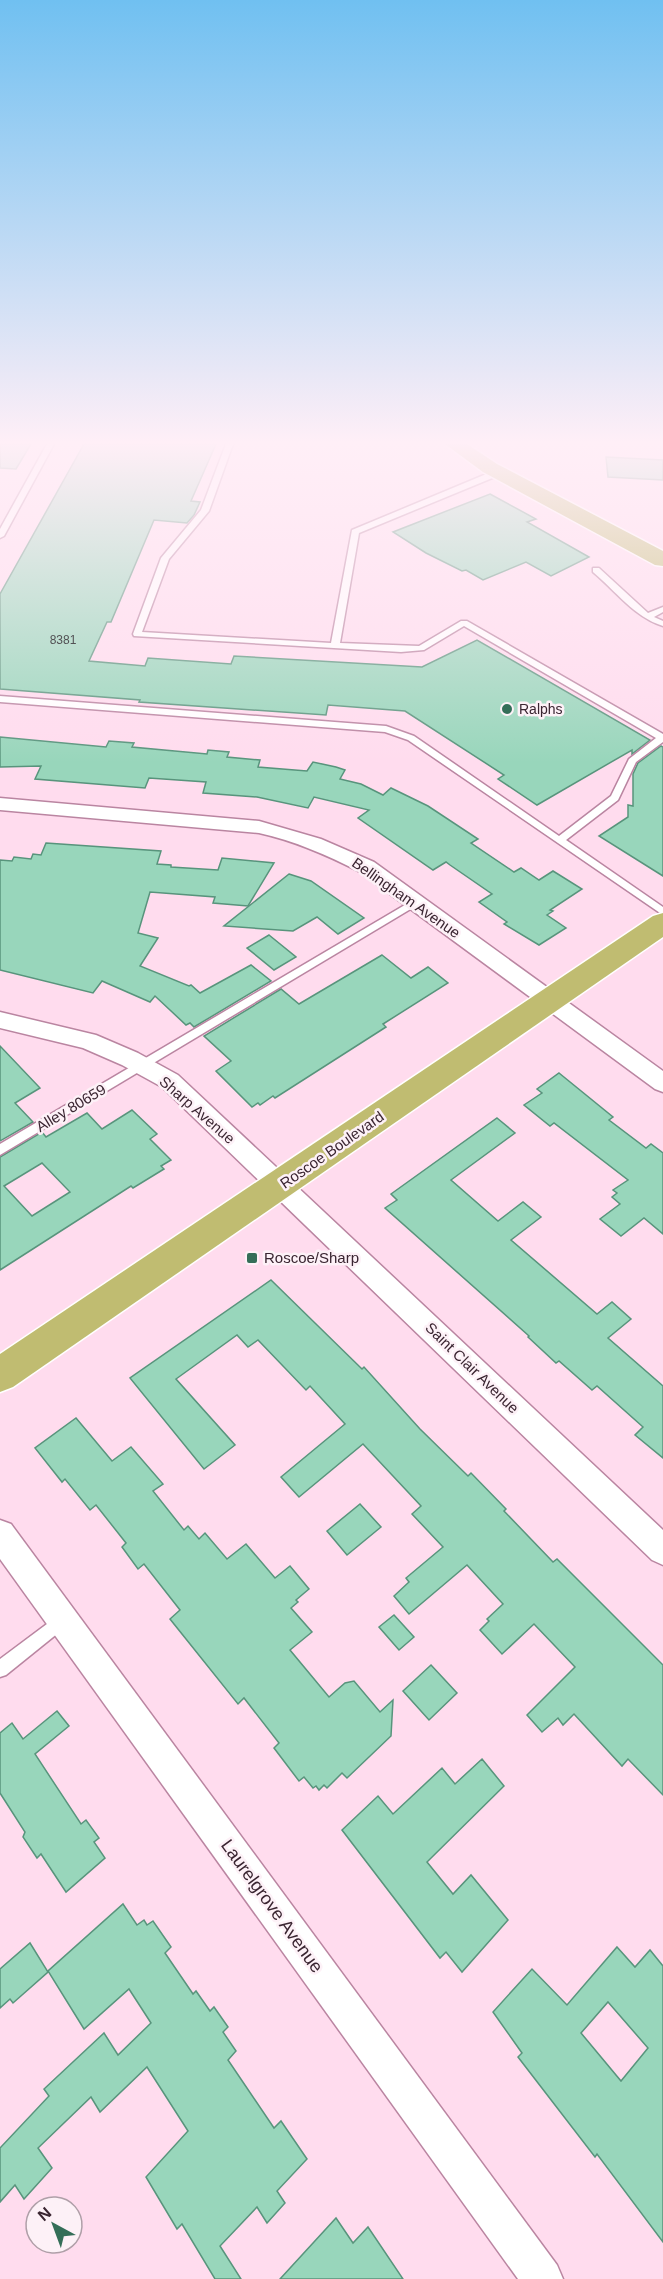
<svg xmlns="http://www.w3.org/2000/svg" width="663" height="2279" font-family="Helvetica,sans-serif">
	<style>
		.building { fill: #98d6bb; stroke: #58947c; stroke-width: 1.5; fill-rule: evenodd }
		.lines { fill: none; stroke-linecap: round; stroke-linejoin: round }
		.lane-casing { stroke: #ba85a1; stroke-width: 3 }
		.street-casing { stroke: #ba85a1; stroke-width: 3 }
		.primary-casing { stroke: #fff; stroke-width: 3 }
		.lane { fill: #fff; fill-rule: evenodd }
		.street { fill: #fff; fill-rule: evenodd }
		.primary { fill: #c0bc71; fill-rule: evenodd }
		.poi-dot { fill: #346e58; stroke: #fdf1f7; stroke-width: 2 }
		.labels { text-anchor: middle; stroke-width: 5; stroke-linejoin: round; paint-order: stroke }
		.number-label { font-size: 12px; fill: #525154 }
		.far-poi-label { font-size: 14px; fill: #3a2531; stroke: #fdf1f7; text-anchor: start }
		.street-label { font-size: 15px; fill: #3a2531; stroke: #fdf1f7 }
		.poi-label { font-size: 15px; fill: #3a2531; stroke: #fdf1f7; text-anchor: start }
		.near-street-label { font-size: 18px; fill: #3a2531; stroke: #fdf1f7 }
	</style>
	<rect width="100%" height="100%" fill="#ffdcee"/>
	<!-- building -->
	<g class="building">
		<path d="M0,444h31l-15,25 -16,-1z"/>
		<path d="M84,444h132l-25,57 9,1 -6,13 -7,8 -33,-3 -43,102h-4l-18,39 56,5 3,-8 83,6 3,-8 188,11 55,-27 173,100 -18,14v-4l-95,55 -39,-26 6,-4 -99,-64 -77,-6 -2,10 -187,-13 1,-2 -140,-11v-95z"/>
		<path d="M606,457l57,3v20l-55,-3z"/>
		<path d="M490,494l46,25 -9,3 62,35 -38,19 -25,-14 -43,18 -17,-10 -4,1 -36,-18 -33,-21z"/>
		<path d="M0,737l106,10 3,-6 25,2 -2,4 75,7 1,-4 21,2 -2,5 33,3 -2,7 49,4 6,-9 23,5 9,3 -5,9 21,5 22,11 8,-7 37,18 50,33 -7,4 43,29 7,-4 18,12 14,-9 29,18 -32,21 3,1 -6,4 19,13 -27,17 -35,-21 3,-2 -28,-20 13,-8 -42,-29 -4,-3 -13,8 -75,-52 11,-8 -55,-13 -6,11 -51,-11 -54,-4 3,-11 -57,-4 -4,10 -110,-9 6,-13 -41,1z"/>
		<path d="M661,746l2,1v129l-64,-40 29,-19v-12l5,1v-32l5,-11z"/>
		<path d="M46,843l115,8 -4,13 14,1v2l47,3 4,-12 52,5 -26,43 -35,-3 2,-6 -65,-5 -12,41 20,5 -18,28 49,20 2,-1 9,8 51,-28 20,16 -77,46 -4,-4 -4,2 -31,-29 -5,6 -48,-21 -9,12 -93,-23v-110l12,1 2,-4 17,2 2,-5 8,1z"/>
		<path d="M289,874l22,7 53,37 -26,16 -21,-17 -24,14 -69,-5z"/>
		<path d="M269,935l27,22 -22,13 -27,-22z"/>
		<path d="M382,955l29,23 17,-11 20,16 -65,41 3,3 -111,71 -2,-2 -13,9 -2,-2 -6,4 -36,-36 15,-10 -27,-25 77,-47 18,15z"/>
		<path d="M0,1046l40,42 -25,15 18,19 -33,19z"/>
		<path d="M559,1073l54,44 -4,3 37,28 5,-4 12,9v81l-19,-16 -23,18 -21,-17 20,-15 -8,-7 5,-4 -4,-3 15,-10 -74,-57 -4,3 -26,-21 18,-12 -5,-4z"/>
		<path d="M132,1110l25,24 -7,5 21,21 -10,6 3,3 -31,19 -2,-2 -131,84v-113l42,-25 4,5 41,-24 15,16zM42,1163l28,29 -38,24 -28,-30z"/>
		<path d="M497,1118l18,15 -64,47 47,41 25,-19 18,15 -30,23 86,74 15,-12 19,17 -23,19 55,48v72l-28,-23 8,-8 -46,-41 -5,4 -33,-29 -3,2 -28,-26 1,-1 -144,-128 12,-8 -6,-6z"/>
		<path d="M271,1280l91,89 2,-2 56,62 48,47 3,-3 35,36 -2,2 49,51 4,-3 106,106v130l-35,-36 -6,7 -48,-52 -11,11 -5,-7 -16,14 -15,-17 48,-48 -41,-43 -32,30 -22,-24 9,-9 -2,-2 16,-15 -36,-39 -58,49 -15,-18 15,-14 -3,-4 37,-31 -31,-33 9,-8 -58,-62 -64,53 -18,-20 64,-53 -35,-38 -4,4 -48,-50 -10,7 -11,-12 -61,44 59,66 -31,24 -74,-91z"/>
		<path d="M76,1418l36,43 19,-14 32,37 -10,7 31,39 4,-4 11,13 6,-6 22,26 19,-15 29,34 15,-12 19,23 -13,11 2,2 -7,6 21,24 -22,18 39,47 16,-14 9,-2 26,31 13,-12 -2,36 -44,42 -5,-5 -15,15 -3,-3 -5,5 -3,-4 -3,2 -9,-11 -5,4 -25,-33 5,-5 -35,-45 -6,6 -68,-85 10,-9 -36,-46 -6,5 -16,-22 4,-4 -30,-38 -6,5 -25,-31 -3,3 -27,-34z"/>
		<path d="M360,1504l21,23 -34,28 -20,-24z"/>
		<path d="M394,1615l20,22 -15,13 -20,-23z"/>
		<path d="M431,1665l26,28 -28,27 -26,-29z"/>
		<path d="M57,1711l12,15 -34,28 46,70 5,-4 13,18 -5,4 11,16 -39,34 -25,-38 -4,4 -14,-21 2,-5 -25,-39v-60l12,-10 11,16z"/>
		<path d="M482,1759l22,27 -77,76 26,32 18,-19 37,45 -46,52 -16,-20 -6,6 -98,-128 36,-34 15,18 49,-46 13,16z"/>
		<path d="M123,1904l14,21 7,-5 3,5 6,-4 18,26 -6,6 28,41 3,-3 14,20 4,-4 14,20 -5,5 13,19 -8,9 46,68 7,-7 26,38 -30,32 8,12 -18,20 -10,-16 -37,39 21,33h-26l-33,-55 -5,5 -31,-52 42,-46 -41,-64 -47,45 -9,-15 -53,51 14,20 -28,31 -9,-14 -15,17v-54l49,-52 -5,-7 60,-56 14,22 33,-32 -22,-34 -45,40 -36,-58z"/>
		<path d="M30,1943l18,29 -35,31 -3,-4 -10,9v-39z"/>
		<path d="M617,1947l18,20 15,-17 13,16v276l-66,-88 -2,3 -77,-100 4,-4 -29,-41 39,-43 35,36zM608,2002l40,46 -27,33 -40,-48z"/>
		<path d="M336,2218l17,25 15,-16 35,52h-123z"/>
	</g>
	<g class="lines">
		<defs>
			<g id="lane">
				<path d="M47,444h7l-50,92 -4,2v-9z"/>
				<path d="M226,444h7l-24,67 -40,48 -27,73 189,11 21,-113 144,-60h6v4l-143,59 -19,110 79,3 42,-25h6l196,113v8l-27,20 -18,38 -52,40 97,67v8l-255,-175 -23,-8 -385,-30v-6l386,30 28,10 145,100 52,-40 18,-37 27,-21 -192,-112 -40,24 -23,2 -267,-16 -1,-2 28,-76 40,-48z"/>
				<path d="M593,568h6l49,45 15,-6v5l-9,5 9,4v5c-29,-9 -47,-35 -70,-54z"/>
				<path d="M415,899l4,1 1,2 -1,2 -419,251v-11z"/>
				<path d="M63,1612l5,3 3,5 -3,5 -62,50 -6,2v-18z"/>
			</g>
			<g id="street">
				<path d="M0,798l259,23 62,18 53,23 289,209v21l-8,-3 -295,-217c-33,-17 -65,-31 -101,-39l-259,-23z"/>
				<path d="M0,1012l96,23 42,18 40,22 485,455v35l-11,-5 -490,-473 -40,-22 -39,-17 -83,-20z"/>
				<path d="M0,1520l11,4 546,741 6,14h-45l-518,-720z"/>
			</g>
			<g id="primary">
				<path d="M445,444h22l30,20 166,87v15l-8,-1 -172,-93z"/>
				<path d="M663,913v24l-650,450 -13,5v-38l653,-438z"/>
			</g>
		</defs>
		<!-- lane casing -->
		<use href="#lane" class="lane-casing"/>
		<!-- street casing -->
		<use href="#street" class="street-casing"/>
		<!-- primary casing -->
		<use href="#primary" class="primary-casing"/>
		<!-- lane -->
		<use href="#lane" class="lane"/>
		<!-- street -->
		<use href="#street" class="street"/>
		<!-- primary -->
		<use href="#primary" class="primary"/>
	</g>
	<!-- sky -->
	<linearGradient id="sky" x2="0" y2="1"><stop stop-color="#70c0f1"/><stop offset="0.58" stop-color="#ffeff7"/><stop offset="1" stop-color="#ffeff7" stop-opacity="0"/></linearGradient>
	<rect width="663" height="763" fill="url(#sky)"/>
	<!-- markers -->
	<g class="poi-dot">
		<circle cx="507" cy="709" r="6"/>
		<rect x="246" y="1252" width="12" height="12" rx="3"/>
	</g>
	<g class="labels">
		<!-- number labels -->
		<g class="number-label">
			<text x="63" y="644">8381</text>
		</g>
		<!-- far-poi labels -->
		<g class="far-poi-label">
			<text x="519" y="714">Ralphs</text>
		</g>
		<!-- street labels -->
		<g class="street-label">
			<text transform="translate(406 898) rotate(35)" y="5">Bellingham Avenue</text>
			<text transform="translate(71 1108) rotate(-31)" y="5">Alley 80659</text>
			<text transform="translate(197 1110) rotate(41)" y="5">Sharp Avenue</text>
			<text transform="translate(332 1150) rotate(-35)" y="5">Roscoe Boulevard</text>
			<text transform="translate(472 1368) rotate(44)" y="5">Saint Clair Avenue</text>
		</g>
		<!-- poi labels -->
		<g class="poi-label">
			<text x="264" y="1263">Roscoe/Sharp</text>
		</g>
		<!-- near-street labels -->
		<g class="near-street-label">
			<text transform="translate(272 1906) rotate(54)" y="6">Laurelgrove Avenue</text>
		</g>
	</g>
	<!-- north arrow -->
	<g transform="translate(54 2225) rotate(319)"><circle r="28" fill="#fdf1f7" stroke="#af9fa8" stroke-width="1.5"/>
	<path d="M0-4.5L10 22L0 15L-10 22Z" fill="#346e58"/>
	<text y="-9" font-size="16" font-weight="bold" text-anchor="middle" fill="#3a2531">N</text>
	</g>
</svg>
